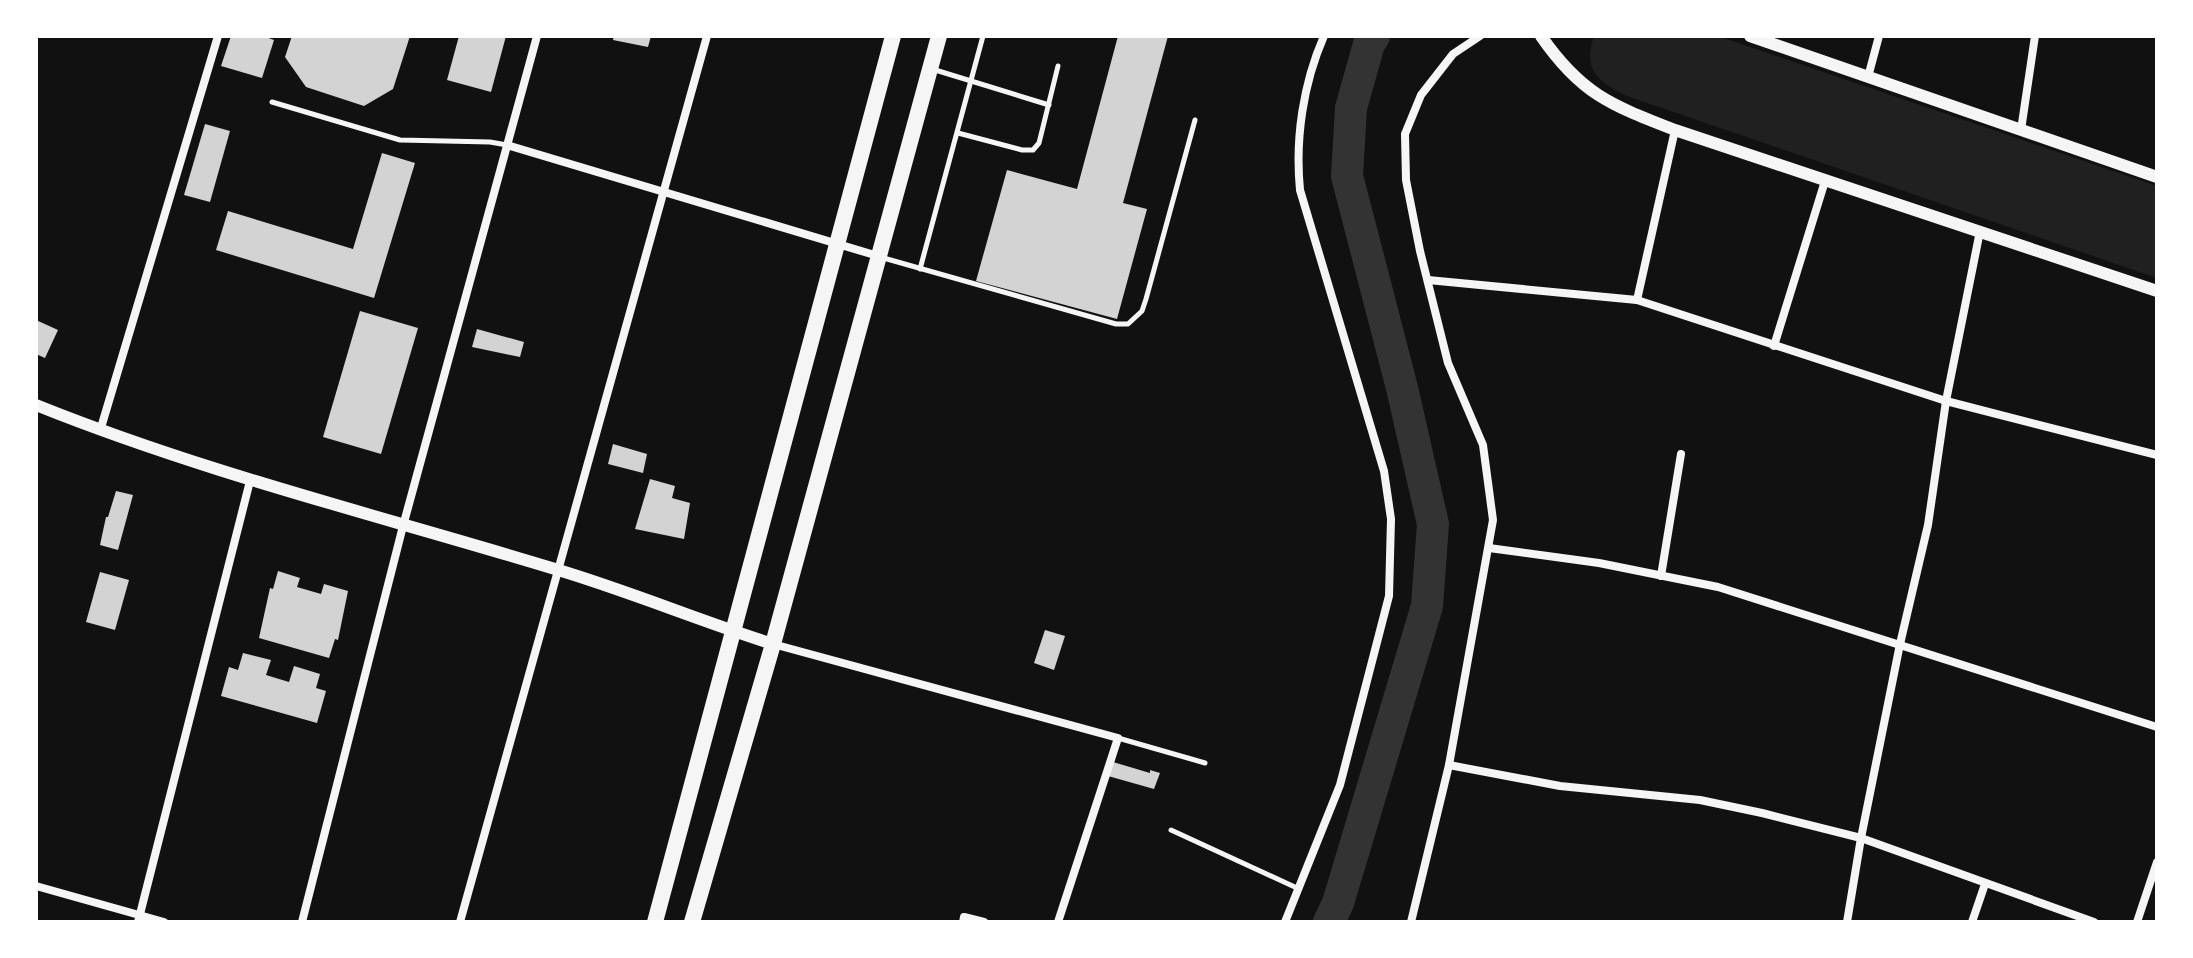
<svg xmlns="http://www.w3.org/2000/svg" width="2193" height="958" font-family="Spectral,serif">
	<style>
		.green { fill: #202020 }
		.lines { fill: none; stroke-linecap: round; stroke-linejoin: round }
		.river { stroke: #333; stroke-width: 32 }
		.building { fill: #d3d3d3 }
		.service { stroke: #f5f5f5; stroke-width: 5 }
		.minor { stroke: #f5f5f5; stroke-width: 8 }
		.tertiary { stroke: #f5f5f5; stroke-width: 12 }
		.primary { stroke: #f5f5f5; stroke-width: 16 }
	</style>
	<rect width="100%" height="100%" fill="#111"/>
	<!-- green -->
	<path class="green" d="M1594,36h124l439,150v92l-533,-183c-28,-15 -41,-26 -30,-59z"/>
	<g class="lines">
		<!-- river -->
		<path class="river" d="M1329,922l9,-19 89,-297 6,-82 -31,-136 -55,-212 4,-68 18,-64 5,-8"/>
	</g>
	<!-- building -->
	<g class="building">
		<path d="M231,36h32l11,4 -12,38 -41,-12z"/>
		<path d="M292,36h118l-17,53 -29,17 -58,-19 -21,-30z"/>
		<path d="M459,36h47l-15,56 -44,-12z"/>
		<path d="M614,36h37l-3,11 -35,-7z"/>
		<path d="M1118,36h50l-45,167 24,6 -30,110 -141,-38 31,-111 70,19z"/>
		<path d="M205,124l25,7 -20,71 -26,-7z"/>
		<path d="M382,153l33,10 -41,135 -158,-48 12,-39 125,38z"/>
		<path d="M360,311l58,17 -37,126 -58,-17z"/>
		<path d="M36,320l22,10 -13,28 -9,-4z"/>
		<path d="M477,329l47,13 -4,15 -48,-10z"/>
		<path d="M613,444l34,10 -4,19 -35,-9z"/>
		<path d="M650,479l25,7 -3,12 18,5 -6,36 -49,-10z"/>
		<path d="M116,491l17,4 -15,55 -18,-5 6,-28h2z"/>
		<path d="M278,571l22,7 -3,9 24,7 3,-10 24,7 -10,49 -3,-1 -6,19 -70,-20 11,-50 3,1z"/>
		<path d="M100,572l29,8 -14,50 -29,-8z"/>
		<path d="M1045,630l20,6 -11,34 -20,-7z"/>
		<path d="M243,653l28,7 -5,15 23,7 5,-16 26,8 -4,14 10,3 -9,32 -96,-27 8,-29 9,3z"/>
		<path d="M1113,762l37,11v-3l10,3 -6,16 -46,-13z"/>
	</g>
	<g class="lines">
		<!-- service -->
		<g class="service">
			<path d="M932,69l117,36"/>
			<path d="M272,102l128,38 90,2 17,3"/>
			<path d="M958,133l64,17h11l6,-7 19,-77"/>
			<path d="M880,257l236,67h12l14,-13 4,-12 49,-179"/>
			<path d="M920,269l63,-233"/>
			<path d="M1118,738l87,25"/>
			<path d="M1171,830l126,58"/>
		</g>
		<!-- minor -->
		<g class="minor">
			<path d="M1868,77l11,-41"/>
			<path d="M2021,130l14,-94"/>
			<path d="M507,145l371,111"/>
			<path d="M1428,280l209,20 309,101 211,54"/>
			<path d="M1637,300l38,-170"/>
			<path d="M1774,346l51,-165"/>
			<path d="M100,431l118,-395"/>
			<path d="M1489,548l110,15 119,24 439,140"/>
			<path d="M1661,576l20,-122"/>
			<path d="M773,644l345,94 -60,184"/>
			<path d="M1449,765l111,21 140,14 62,13 99,25 233,84"/>
			<path d="M36,886l128,36"/>
			<path d="M138,922l112,-441"/>
			<path d="M302,922l101,-396 134,-490"/>
			<path d="M460,922l247,-886"/>
			<path d="M963,922l1,-5 20,5"/>
			<path d="M1285,922l55,-137 49,-189 2,-77 -7,-48 -84,-281c-5,-51 3,-106 24,-154"/>
			<path d="M1411,922l38,-157 44,-245 -10,-75 -35,-82 -28,-112 -14,-71 -1,-46 16,-39 32,-41 27,-18"/>
			<path d="M1847,922l14,-84 39,-194 28,-119 18,-124 34,-170"/>
			<path d="M1972,922l13,-38"/>
			<path d="M2137,922l20,-60"/>
		</g>
		<!-- tertiary -->
		<g class="tertiary">
			<path d="M1541,36c40,58 70,69 134,94l482,161"/>
			<path d="M1750,36l407,141"/>
			<path d="M36,405c169,68 345,111 519,164 74,22 145,52 218,75"/>
		</g>
		<!-- primary -->
		<g class="primary">
			<path d="M655,922l238,-886"/>
			<path d="M692,922l81,-278 166,-608"/>
		</g>
	</g>
	<!-- border -->
	<rect width="2193" height="958" fill="none" stroke="#ffffff" stroke-width="76"/>
</svg>
